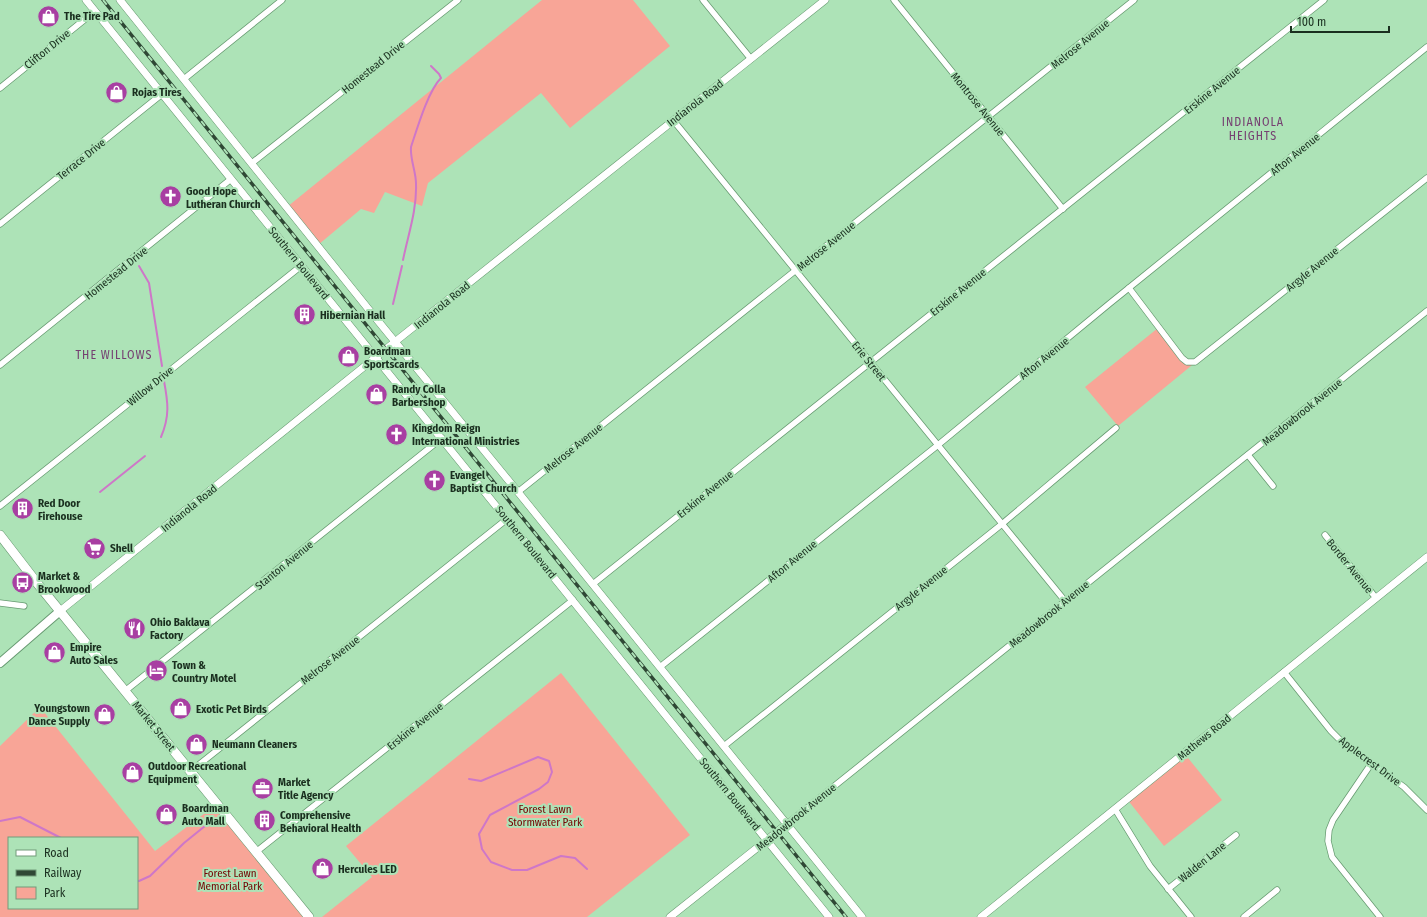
<svg xmlns="http://www.w3.org/2000/svg" width="1427" height="917" font-family="'Fira Sans Condensed',sans-serif">
	<style>
		.green { fill: #f8a597; fill-rule: evenodd }
		.lines { fill: none; stroke-linecap: round; stroke-linejoin: round }
		.stream { stroke: #ce77c8; stroke-width: 2 }
		.minor-casing { stroke: #679a71; stroke-width: 7 }
		.tertiary-casing { stroke: #679a71; stroke-width: 8 }
		.secondary-casing { stroke: #679a71; stroke-width: 10 }
		.primary-casing { stroke: #679a71; stroke-width: 10 }
		.minor { stroke: #fff; stroke-width: 5.5 }
		.tertiary { stroke: #fff; stroke-width: 7 }
		.secondary { stroke: #fff; stroke-width: 8 }
		.primary { stroke: #fff; stroke-width: 9 }
		.rail-casing { stroke: #2f4835; stroke-width: 3.5 }
		.rail { stroke: #ade3b7; stroke-width: 2; stroke-dasharray: 6; stroke-linecap: butt }
		.labels { text-anchor: middle; stroke-width: 4; stroke-linejoin: round; paint-order: stroke }
		.poi-label { font-size: 11px; font-weight: bold; fill: #1a2f1f; stroke: #ade3b7; text-anchor: start }
		.street-label { font-size: 11px; fill: #1a2f1f; stroke: #ade3b7 }
		.park-label { font-size: 11px; fill: #740100; stroke: #ade3b7 }
		.neighbourhood-label { font-size: 12px; letter-spacing: 1px; fill: #754071; stroke: #ade3b7 }
	</style>
	<rect width="100%" height="100%" fill="#ade3b7"/>
	<!-- green -->
	<g class="green">
		<path d="M542,0h91l37,46 -100,82 -29,-35 -113,90 -6,23 -37,-14 -11,21 -13,-4 -43,36 -31,-38z"/>
		<path d="M1158,328l24,30 15,3 -79,65 -33,-39z"/>
		<path d="M561,673l129,162 -103,82h-265l50,-40 -26,-31z"/>
		<path d="M40,707l115,144 62,-47 92,113h-309v-171zM9,838h128v70h-128z"/>
		<path d="M1184,753l38,47 -58,46 -37,-47z"/>
	</g>
	<g class="lines">
		<!-- stream -->
		<g class="stream">
			<path d="M403,260c5,-25 14,-50 13,-76 0,-13 -6,-24 -5,-37 6,-18 17,-56 30,-69l-2,-4 -8,-8"/>
			<path d="M139,266l10,17 13,83"/>
			<path d="M393,304l9,-38"/>
			<path d="M161,437c9,-21 7,-35 3,-56"/>
			<path d="M100,492l45,-36"/>
			<path d="M469,779l12,2 57,-24 11,4 3,11 -4,10 -9,7 -49,26 -11,19 3,15 9,13 21,8h15l34,-14 14,2 12,11"/>
			<path d="M0,821l20,-4 41,21"/>
			<path d="M137,881h2l11,-5 34,-33 21,-17"/>
		</g>
		<defs>
			<g id="minor">
				<path d="M703,0l48,59"/>
				<path d="M894,0l169,209"/>
				<path d="M184,79l98,-79"/>
				<path d="M0,88l95,-77"/>
				<path d="M673,120l392,481"/>
				<path d="M252,163l206,-163"/>
				<path d="M0,224l162,-130"/>
				<path d="M1129,288l53,70 5,4h8l232,-184"/>
				<path d="M0,365l231,-186"/>
				<path d="M1248,455l25,31"/>
				<path d="M518,492l616,-492"/>
				<path d="M0,506l301,-240"/>
				<path d="M1325,535l51,63"/>
				<path d="M593,584l731,-584"/>
				<path d="M0,603l24,3"/>
				<path d="M660,667l278,-222 171,-141 318,-257"/>
				<path d="M1284,672l47,59 13,13 60,43 23,23"/>
				<path d="M125,691l317,-253"/>
				<path d="M724,746l278,-222 114,-96"/>
				<path d="M1371,764l-38,56 -4,10 -1,11 4,16 48,60"/>
				<path d="M191,771l316,-252"/>
				<path d="M1115,809l35,57 41,51"/>
				<path d="M787,824l640,-513"/>
				<path d="M256,852l317,-252"/>
				<path d="M1168,889l68,-54"/>
				<path d="M1244,917l33,-27"/>
			</g>
			<g id="tertiary">
				<path d="M86,0l743,917"/>
				<path d="M120,0l254,316 144,176 344,425"/>
				<path d="M60,611l341,-274 424,-337"/>
				<path d="M670,917l117,-93"/>
				<path d="M981,917l446,-360"/>
			</g>
			<path id="secondary" d="M0,663l60,-52"/>
			<path id="primary" d="M0,535l37,48 272,334"/>
		</defs>
		<!-- minor casing -->
		<use href="#minor" class="minor-casing"/>
		<!-- tertiary casing -->
		<use href="#tertiary" class="tertiary-casing"/>
		<!-- secondary casing -->
		<use href="#secondary" class="secondary-casing"/>
		<!-- primary casing -->
		<use href="#primary" class="primary-casing"/>
		<!-- minor -->
		<use href="#minor" class="minor"/>
		<!-- tertiary -->
		<use href="#tertiary" class="tertiary"/>
		<!-- secondary -->
		<use href="#secondary" class="secondary"/>
		<!-- primary -->
		<use href="#primary" class="primary"/>
		<defs>
			<path id="rail" d="M103,0l743,917"/>
		</defs>
		<!-- rail casing -->
		<use href="#rail" class="rail-casing"/>
		<!-- rail -->
		<use href="#rail" class="rail"/>
	</g>
	<!-- icons -->
	<defs>
		<symbol id="shop-disc" viewBox="-11 -11 22 22"><circle r="9.5" fill="#a83fa2" stroke="#ade3b7"/><path d="M-5-2.5h2.3a2.7 3.5 0 0 1 5.4 0H5L5.5 6h-11ZM-1.5-2.5h3a1.5 2.3 0 0 0-3 0Z" fill="#fff"/></symbol>
		<symbol id="church-disc" viewBox="-11 -11 22 22"><circle r="9.5" fill="#a83fa2" stroke="#ade3b7"/><path d="M-1.2-6h2.4v3.5h3.3v2.4h-3.3V6h-2.4V-.1h-3.3v-2.4h3.3Z" fill="#fff"/></symbol>
		<symbol id="building-disc" viewBox="-11 -11 22 22"><circle r="9.5" fill="#a83fa2" stroke="#ade3b7"/><path d="M-4-6H4V6H1V3H-1V6H-4ZM-2.5-4.3h1.7v1.8h-1.7ZM.8-4.3h1.7v1.8H.8ZM-2.5-1h1.7V.8h-1.7ZM.8-1h1.7V.8H.8Z" fill="#fff"/></symbol>
		<symbol id="supermarket-disc" viewBox="-11 -11 22 22"><circle r="9.5" fill="#a83fa2" stroke="#ade3b7"/><path d="M-6-5.5h2.5l.6 2H6L4.5 2H-2.5L-4.4-4H-6ZM-1.5 3.2a1.3 1.3 0 1 0 .1 0ZM3 3.2a1.3 1.3 0 1 0 .1 0Z" fill="#fff"/></symbol>
		<symbol id="bus-disc" viewBox="-11 -11 22 22"><circle r="9.5" fill="#a83fa2" stroke="#ade3b7"/><path d="M-5-6H5V4H4V6H2V4H-2V6H-4V4H-5ZM-3.5-4V0h7V-4ZM-3.5 1.2v1.5H-2V1.2ZM2 1.2v1.5H3.5V1.2Z" fill="#fff"/></symbol>
		<symbol id="restaurant-disc" viewBox="-11 -11 22 22"><circle r="9.5" fill="#a83fa2" stroke="#ade3b7"/><path d="M-5-6h1v4h1v-4h1v4h1v-4h1v5L-1.5 .5V6h-2V.5L-5-1ZM5-6V6H3V1.5H1.5Q1.5-4 5-6Z" fill="#fff"/></symbol>
		<symbol id="hotel-disc" viewBox="-11 -11 22 22"><circle r="9.5" fill="#a83fa2" stroke="#ade3b7"/><path d="M-6-4.5h1.5V1H6V5H4.5V3h-9V5H-6ZM-4 0a1.8 1.8 0 1 1 3.6 0ZM.5 0V-2.5h3Q6-2.5 6 0Z" fill="#fff"/></symbol>
		<symbol id="office-disc" viewBox="-11 -11 22 22"><circle r="9.5" fill="#a83fa2" stroke="#ade3b7"/><path d="M-6-3h4V-5.5h4V-3h4V5H-6ZM-1-4.5V-3h2v-1.5ZM-6 0V1H6V0Z" fill="#fff"/></symbol>
	</defs>
	<g fill-rule="evenodd">
		<use href="#shop-disc" x="36" y="4" width="25" height="25"/>
		<use href="#shop-disc" x="104" y="80" width="25" height="25"/>
		<use href="#church-disc" x="158" y="184" width="25" height="25"/>
		<use href="#building-disc" x="292" y="302" width="25" height="25"/>
		<use href="#shop-disc" x="336" y="344" width="25" height="25"/>
		<use href="#shop-disc" x="364" y="382" width="25" height="25"/>
		<use href="#church-disc" x="384" y="422" width="25" height="25"/>
		<use href="#church-disc" x="422" y="468" width="25" height="25"/>
		<use href="#building-disc" x="10" y="496" width="25" height="25"/>
		<use href="#supermarket-disc" x="82" y="536" width="25" height="25"/>
		<use href="#bus-disc" x="10" y="570" width="25" height="25"/>
		<use href="#restaurant-disc" x="122" y="616" width="25" height="25"/>
		<use href="#shop-disc" x="42" y="640" width="25" height="25"/>
		<use href="#hotel-disc" x="144" y="658" width="25" height="25"/>
		<use href="#shop-disc" x="168" y="696" width="25" height="25"/>
		<use href="#shop-disc" x="92" y="702" width="25" height="25"/>
		<use href="#shop-disc" x="184" y="732" width="25" height="25"/>
		<use href="#shop-disc" x="120" y="760" width="25" height="25"/>
		<use href="#office-disc" x="250" y="776" width="25" height="25"/>
		<use href="#shop-disc" x="154" y="802" width="25" height="25"/>
		<use href="#building-disc" x="252" y="808" width="25" height="25"/>
		<use href="#shop-disc" x="310" y="856" width="25" height="25"/>
	</g>
	<g class="labels">
		<!-- poi labels -->
		<g class="poi-label">
			<text x="64" y="20">The Tire Pad</text>
			<text x="132" y="96">Rojas Tires</text>
			<text x="186" y="195">Good Hope<tspan x="186" dy="13">Lutheran Church</tspan></text>
			<text x="320" y="319">Hibernian Hall</text>
			<text x="364" y="355">Boardman<tspan x="364" dy="13">Sportscards</tspan></text>
			<text x="392" y="393">Randy Colla<tspan x="392" dy="13">Barbershop</tspan></text>
			<text x="412" y="432">Kingdom Reign<tspan x="412" dy="13">International Ministries</tspan></text>
			<text x="450" y="479">Evangel<tspan x="450" dy="13">Baptist Church</tspan></text>
			<text x="38" y="507">Red Door<tspan x="38" dy="13">Firehouse</tspan></text>
			<text x="110" y="552">Shell</text>
			<text x="38" y="580">Market &amp;<tspan x="38" dy="13">Brookwood</tspan></text>
			<text x="150" y="626">Ohio Baklava<tspan x="150" dy="13">Factory</tspan></text>
			<text x="70" y="651">Empire<tspan x="70" dy="13">Auto Sales</tspan></text>
			<text x="172" y="669">Town &amp;<tspan x="172" dy="13">Country Motel</tspan></text>
			<text x="90" y="712" text-anchor="end">Youngstown<tspan x="90" dy="13">Dance Supply</tspan></text>
			<text x="196" y="713">Exotic Pet Birds</text>
			<text x="212" y="748">Neumann Cleaners</text>
			<text x="148" y="770">Outdoor Recreational<tspan x="148" dy="13">Equipment</tspan></text>
			<text x="278" y="786">Market<tspan x="278" dy="13">Title Agency</tspan></text>
			<text x="182" y="812">Boardman<tspan x="182" dy="13">Auto Mall</tspan></text>
			<text x="280" y="819">Comprehensive<tspan x="280" dy="13">Behavioral Health</tspan></text>
			<text x="338" y="873">Hercules LED</text>
		</g>
		<!-- street labels -->
		<g class="street-label">
			<text transform="translate(1080 44) rotate(-39)" y="4">Melrose Avenue</text>
			<text transform="translate(47 49) rotate(-39)" y="4">Clifton Drive</text>
			<text transform="translate(373 67) rotate(-39)" y="4">Homestead Drive</text>
			<text transform="translate(1212 90) rotate(-39)" y="4">Erskine Avenue</text>
			<text transform="translate(695 103) rotate(-38)" y="4">Indianola Road</text>
			<text transform="translate(978 104) rotate(51)" y="4">Montrose Avenue</text>
			<text transform="translate(1295 154) rotate(-39)" y="4">Afton Avenue</text>
			<text transform="translate(81 159) rotate(-39)" y="4">Terrace Drive</text>
			<text transform="translate(826 246) rotate(-39)" y="4">Melrose Avenue</text>
			<text transform="translate(299 263) rotate(51)" y="4">Southern Boulevard</text>
			<text transform="translate(1312 269) rotate(-39)" y="4">Argyle Avenue</text>
			<text transform="translate(116 273) rotate(-39)" y="4">Homestead Drive</text>
			<text transform="translate(958 292) rotate(-39)" y="4">Erskine Avenue</text>
			<text transform="translate(442 305) rotate(-39)" y="4">Indianola Road</text>
			<text transform="translate(1044 358) rotate(-39)" y="4">Afton Avenue</text>
			<text transform="translate(869 361) rotate(51)" y="4">Erie Street</text>
			<text transform="translate(150 386) rotate(-39)" y="4">Willow Drive</text>
			<text transform="translate(1302 412) rotate(-39)" y="4">Meadowbrook Avenue</text>
			<text transform="translate(573 448) rotate(-39)" y="4">Melrose Avenue</text>
			<text transform="translate(705 494) rotate(-39)" y="4">Erskine Avenue</text>
			<text transform="translate(189 508) rotate(-39)" y="4">Indianola Road</text>
			<text transform="translate(526 542) rotate(51)" y="4">Southern Boulevard</text>
			<text transform="translate(792 561) rotate(-39)" y="4">Afton Avenue</text>
			<text transform="translate(284 565) rotate(-39)" y="4">Stanton Avenue</text>
			<text transform="translate(1350 566) rotate(51)" y="4">Border Avenue</text>
			<text transform="translate(921 588) rotate(-39)" y="4">Argyle Avenue</text>
			<text transform="translate(1049 614) rotate(-39)" y="4">Meadowbrook Avenue</text>
			<text transform="translate(330 660) rotate(-38)" y="4">Melrose Avenue</text>
			<text transform="translate(154 726) rotate(51)" y="4">Market Street</text>
			<text transform="translate(415 726) rotate(-39)" y="4">Erskine Avenue</text>
			<text transform="translate(1204 737) rotate(-39)" y="4">Mathews Road</text>
			<text transform="translate(1370 761) rotate(37)" y="4">Applecrest Drive</text>
			<text transform="translate(730 794) rotate(51)" y="4">Southern Boulevard</text>
			<text transform="translate(796 817) rotate(-39)" y="4">Meadowbrook Avenue</text>
			<text transform="translate(1202 862) rotate(-39)" y="4">Walden Lane</text>
		</g>
		<!-- park labels -->
		<g class="park-label">
			<text x="545" y="813">Forest Lawn<tspan x="545" dy="13">Stormwater Park</tspan></text>
			<text x="230" y="877">Forest Lawn<tspan x="230" dy="13">Memorial Park</tspan></text>
		</g>
		<!-- neighbourhood labels -->
		<g class="neighbourhood-label">
			<text x="1253" y="126">INDIANOLA<tspan x="1253" dy="14">HEIGHTS</tspan></text>
			<text x="114" y="359">THE WILLOWS</text>
		</g>
	</g>
	<!-- legend -->
	<rect x="8" y="837" width="130" height="72" fill="#ade3b7" stroke="#729b7a"/>
	<rect x="16" y="850" width="20" height="6" fill="#ffffff" stroke="#729b7a"/>
	<text x="44" y="857" font-size="12" fill="#1a2f1f">Road</text>
	<rect x="16" y="870" width="20" height="6" fill="#2f4835" stroke="#729b7a"/>
	<text x="44" y="877" font-size="12" fill="#1a2f1f">Railway</text>
	<rect x="16" y="887" width="20" height="12" fill="#f8a597" stroke="#729b7a"/>
	<text x="44" y="897" font-size="12" fill="#1a2f1f">Park</text>
	<!-- scale -->
	<path d="M1291 26v6h98v-6" fill="none" stroke="#1a2f1f" stroke-width="2"/>
	<text x="1297" y="26" font-size="12" fill="#1a2f1f" stroke="#ade3b7" stroke-width="3" paint-order="stroke">100 m</text>
</svg>
